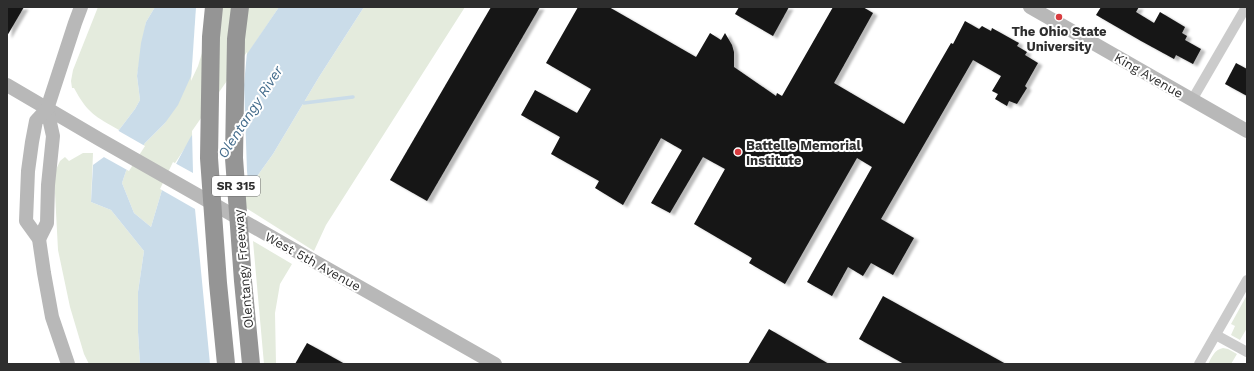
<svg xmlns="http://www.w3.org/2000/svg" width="1254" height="371" font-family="'Work Sans',sans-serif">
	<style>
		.green { fill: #e4ebdd }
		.water { fill: #cadce9 }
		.pier { fill: #fff }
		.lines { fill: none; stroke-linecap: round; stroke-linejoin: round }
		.stream { stroke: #cadce9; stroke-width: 3.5 }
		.building { fill: #151515; filter: url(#shadow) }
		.street { stroke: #cbcbcb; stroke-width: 10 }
		.secondary { stroke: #b8b8b8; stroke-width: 14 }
		.highway-bridge { stroke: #959595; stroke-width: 18 }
		.poi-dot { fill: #d93c40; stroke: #fff; stroke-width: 1.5 }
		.labels { text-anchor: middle; stroke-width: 4; stroke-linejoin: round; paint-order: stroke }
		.shield { fill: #fff; stroke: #6d6d6d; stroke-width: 1 }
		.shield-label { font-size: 12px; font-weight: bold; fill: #2e2e2e }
		.poi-label { font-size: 13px; font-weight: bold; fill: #2e2e2e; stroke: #fff }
		.street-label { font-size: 13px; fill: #2e2e2e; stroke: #fff }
		.water-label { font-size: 14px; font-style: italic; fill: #426b8b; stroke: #fff }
	</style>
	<defs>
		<filter id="shadow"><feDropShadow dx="4.5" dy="2.5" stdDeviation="1" flood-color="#0004"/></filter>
	</defs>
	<rect width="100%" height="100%" fill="#fff"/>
	<!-- green -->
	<g class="green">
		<path d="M98,7h57l-9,15 -9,54 3,24 -5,9 -16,21c-24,-14 -31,-16 -45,-42h-2l-1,-7 2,-11z"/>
		<path d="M214,7h65l-104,156 -13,27 -11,37 -17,-14 -12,-30 4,-12 19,-28 20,-20z"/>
		<path d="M364,7h101l-139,218 -12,26 -76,-48 35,-49 46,-77z"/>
		<path d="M83,153h10l-2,49 20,8 33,41 -6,41v40l2,32h-51l-5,-10 -14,-47 -12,-57 -4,-76 6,-13 5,-4 4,4z"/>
		<path d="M253,241l39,23 -12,20 -5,29 1,51h-12z"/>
		<path d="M1247,295v33l-7,12 -9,-5 4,-9 -4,-2z"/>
		<path d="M1223,348l5,1 9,5 -6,10h-23c4,-7 6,-14 15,-16z"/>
	</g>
	<!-- water -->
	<path class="water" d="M155,7h59l-18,58 -18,40 -13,18 -20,20 -19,28 -4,12 12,30 17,14 11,-37 28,-52 89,-131h85l-45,70 -46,77 -35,49 -14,30v131h-84l-2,-32v-40l6,-41 -33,-41 -20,-8 2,-37 11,-8 15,-27 16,-21 5,-9 -3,-24 4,-33 5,-21z"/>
	<!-- pier -->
	<g class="pier">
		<path d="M196,7h20l-18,59 -7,15z"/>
		<path d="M247,52l-3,33 3,86 2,21 -9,12 -14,29 -7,45 7,86h-16l-15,-155 -35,-20 13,-27 20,11 -1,-42z"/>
		<path d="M117,130l28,16 -16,25 -27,-15z"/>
	</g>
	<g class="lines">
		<!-- stream -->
		<path class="stream" d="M304,103l49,-6"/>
	</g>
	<!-- building -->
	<g class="building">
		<path d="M7,7h17l-17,29z"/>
		<path d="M491,7h49l-113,194 -37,-21z"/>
		<path d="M578,7h31l87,50 14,-24 11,7 4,-7 7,12 2,7v15l42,29 1,-3 5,3 51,-89h30l10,6 -39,70 70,41 47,-81 2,1 12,-23 14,8 3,-3 9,5 1,-3 27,15 -2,3 10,6 -2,3 13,8 -13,23 2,2 -10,16 -8,-3 -2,5 -12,-7 3,-5 -6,-3 9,-15 -28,-16 -92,159 33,19 -21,37 -22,-12 -8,13 -15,-9 -16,29 -25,-14 65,-115 -15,-9 -72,126 -36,-21 3,-5 -58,-34 31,-55 -22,-12 -33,56 -19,-10 31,-53 -21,-12 -38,67 -28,-17 4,-7 -48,-27 9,-17 -39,-22 14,-25 42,23 14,-24 -45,-26z"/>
		<path d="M739,7h50l-16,29 -38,-22z"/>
		<path d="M1101,7h38l-3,5 18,11 6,-11 25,15 -3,6 5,3 -2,4 16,9 -8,15 -17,-9 -2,4 -33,-18 -45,-26z"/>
		<path d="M1236,63l11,6v27l-22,-12z"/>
		<path d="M883,296l123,68h-102l-45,-25z"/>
		<path d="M769,329l60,35h-81z"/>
		<path d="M307,343l20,11 18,10h-50z"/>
	</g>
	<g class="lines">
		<!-- street -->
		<g class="street">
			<path d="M1192,100l54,-93"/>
			<path d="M1216,335l31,17"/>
			<path d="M1199,364l48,-84"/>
		</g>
		<!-- secondary -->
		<g class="secondary">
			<path d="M1030,7l217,124"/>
			<path d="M7,85l92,54 396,225"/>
			<path d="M39,239l8,-16 1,-38 5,-49 -6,-27"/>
			<path d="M68,364l-16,-47 -8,-44 -5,-34 -13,-18 2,-50 4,-29 4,-21 11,-12 28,-86 6,-16"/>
		</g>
		<!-- highway-bridge -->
		<g class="highway-bridge">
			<path d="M214,7l-3,30 -2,121 9,125 8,81"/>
			<path d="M240,7l-4,32 -2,119 9,123 8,83"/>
		</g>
	</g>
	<!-- markers -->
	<g class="poi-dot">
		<circle cx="1059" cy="17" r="4"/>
		<circle cx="738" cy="152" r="4"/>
	</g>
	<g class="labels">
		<!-- shield labels -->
		<rect class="shield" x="212" y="176" width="48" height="20" rx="3"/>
		<g class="shield-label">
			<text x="236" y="190">SR 315</text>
		</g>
		<!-- poi labels -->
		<g class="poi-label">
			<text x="1059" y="36">The Ohio State<tspan x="1059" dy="15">University</tspan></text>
			<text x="746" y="150" text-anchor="start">Battelle Memorial<tspan x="746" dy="15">Institute</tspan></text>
		</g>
		<!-- street labels -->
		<g class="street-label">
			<text transform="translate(1149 75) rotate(30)" y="5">King Avenue</text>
			<text transform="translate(313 261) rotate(29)" y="5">West 5th Avenue</text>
			<text transform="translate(243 269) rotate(-95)" y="5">Olentangy Freeway</text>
		</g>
		<!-- water labels -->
		<g class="water-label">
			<text transform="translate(250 112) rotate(-57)" y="5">Olentangy River</text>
		</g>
	</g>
	<!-- border -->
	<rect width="1254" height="371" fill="none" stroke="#2e2e2e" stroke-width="16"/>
</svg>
